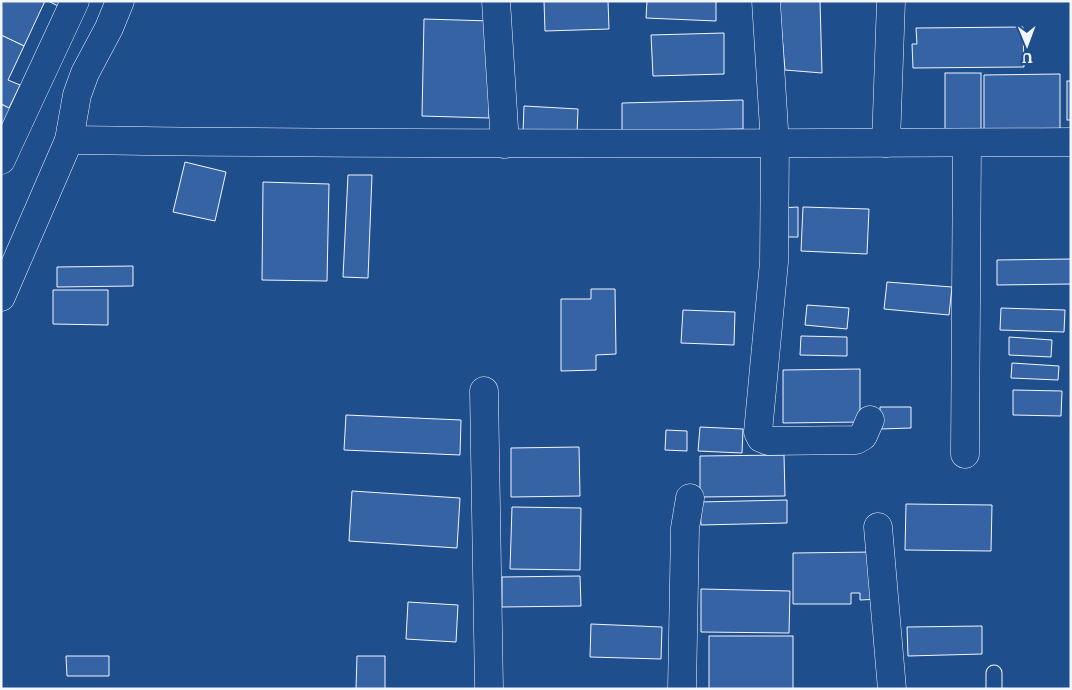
<svg xmlns="http://www.w3.org/2000/svg" width="1072" height="690" font-family="Literata,serif">
	<style>
		.building { fill: #3563a3; stroke: #f2f6ff }
		.lines { fill: none; stroke-linecap: round; stroke-linejoin: round }
		.lane-casing { stroke: #f2f6ff; stroke-width: 17 }
		.street-casing { stroke: #f2f6ff; stroke-width: 29 }
		.lane { stroke: #1f4e8c; stroke-width: 15 }
		.street { stroke: #1f4e8c; stroke-width: 28 }
	</style>
	<rect width="100%" height="100%" fill="#1f4e8c"/>
	<!-- building -->
	<g class="building">
		<path d="M1,1h44l-21,45 -23,-11z"/>
		<path d="M48,1h14l-2,6z"/>
		<path d="M544,1h64l1,28 -64,2z"/>
		<path d="M647,1h69v20l-70,-3z"/>
		<path d="M779,1h41l2,72 -37,-3z"/>
		<path d="M424,19l67,2 -2,97 -67,-2z"/>
		<path d="M1023,27l1,40 -111,1 -1,-24h5l-1,-16z"/>
		<path d="M724,33v41l-71,2 -2,-41z"/>
		<path d="M1,35l23,11 -16,34 12,5 -11,23 -8,-4z"/>
		<rect x="945" y="73" width="36" height="59"/>
		<path d="M1060,74v58h-76v-57z"/>
		<rect x="1067" y="81" width="4" height="39"/>
		<path d="M743,100v29l-121,2v-28z"/>
		<path d="M1,104l10,5 -10,21z"/>
		<path d="M524,106l54,3 -1,25 -54,-1z"/>
		<path d="M185,162l41,10 -11,49 -42,-9z"/>
		<path d="M348,175h24l-4,103 -25,-1z"/>
		<path d="M263,182l66,2 -2,97 -65,-1z"/>
		<path d="M798,207v30h-16l-1,-29z"/>
		<path d="M803,207l66,2 -2,45 -66,-3z"/>
		<path d="M1071,259v25l-74,1v-25z"/>
		<path d="M133,266v20l-76,1v-20z"/>
		<path d="M887,282l65,5 -3,28 -65,-6z"/>
		<path d="M591,289h24l1,65 -20,1v15l-35,1v-72h30z"/>
		<path d="M53,290h55v35l-55,-1z"/>
		<path d="M807,305l42,3 -2,21 -42,-4z"/>
		<path d="M1001,308l64,2 -1,22 -64,-2z"/>
		<path d="M683,310l52,2 -1,33 -53,-2z"/>
		<path d="M801,336l46,1v19l-47,-1z"/>
		<path d="M1009,337l43,3 -1,17 -42,-2z"/>
		<path d="M1012,363l47,3 -1,14 -47,-2z"/>
		<path d="M860,369v53l-77,1v-53z"/>
		<path d="M1013,390l49,1 -1,25 -48,-1z"/>
		<path d="M880,407h31v21l-31,1z"/>
		<path d="M346,415l115,5 -1,35 -116,-5z"/>
		<path d="M700,427l43,2 -1,24 -44,-2z"/>
		<path d="M666,430l21,1v20l-22,-1z"/>
		<path d="M579,447l1,49 -69,1v-49z"/>
		<path d="M784,455l1,41 -85,1v-41z"/>
		<path d="M352,491l108,7 -3,50 -108,-7z"/>
		<path d="M787,500v23l-86,2 -1,-23z"/>
		<path d="M906,504l86,1 -1,46 -86,-1z"/>
		<path d="M512,507l69,1 -1,62 -70,-1z"/>
		<path d="M874,552l7,47 -21,1v-7h-9v11h-58v-51z"/>
		<path d="M580,576l1,30 -79,1v-30z"/>
		<path d="M701,589l89,2 -1,42 -88,-1z"/>
		<path d="M408,602l50,3 -2,37 -50,-3z"/>
		<path d="M591,624l71,3 -1,32 -71,-2z"/>
		<path d="M982,626v28l-74,2 -1,-29z"/>
		<rect x="709" y="636" width="84" height="53"/>
		<path d="M66,656h43v20h-42z"/>
		<path d="M357,656h28v33h-29z"/>
	</g>
	<g class="lines">
		<defs>
			<path id="lane" d="M994,673v16"/>
			<g id="street">
				<path d="M496,1l9,143"/>
				<path d="M766,1l9,144 -1,117 -16,170 3,6 7,3 88,-1 7,-4 7,-16"/>
				<path d="M69,140c334,5 668,4 1002,2"/>
				<path d="M886,143l5,-142"/>
				<path d="M1,160l74,-159"/>
				<path d="M1,297l68,-157 8,-45 8,-22 24,-45 11,-27"/>
				<path d="M484,391l5,298"/>
				<path d="M965,454l2,-311"/>
				<path d="M878,527l14,162"/>
				<path d="M682,689l3,-161 5,-30"/>
			</g>
		</defs>
		<!-- lane casing -->
		<use href="#lane" class="lane-casing"/>
		<!-- street casing -->
		<use href="#street" class="street-casing"/>
		<!-- lane -->
		<use href="#lane" class="lane"/>
		<!-- street -->
		<use href="#street" class="street"/>
	</g>
	<!-- border -->
	<rect width="1072" height="690" fill="none" stroke="#f2f6ff" stroke-width="5"/>
	<!-- north arrow -->
	<g transform="translate(1027 45) rotate(179)" stroke="#1f4e8c" stroke-width="4" paint-order="stroke">
	<path d="M0-4L9 19L0 12L-9 19Z" fill="#f2f6ff"/>
	<text y="-8" font-size="14" font-weight="bold" text-anchor="middle" fill="#f2f6ff">U</text>
	</g>
</svg>
